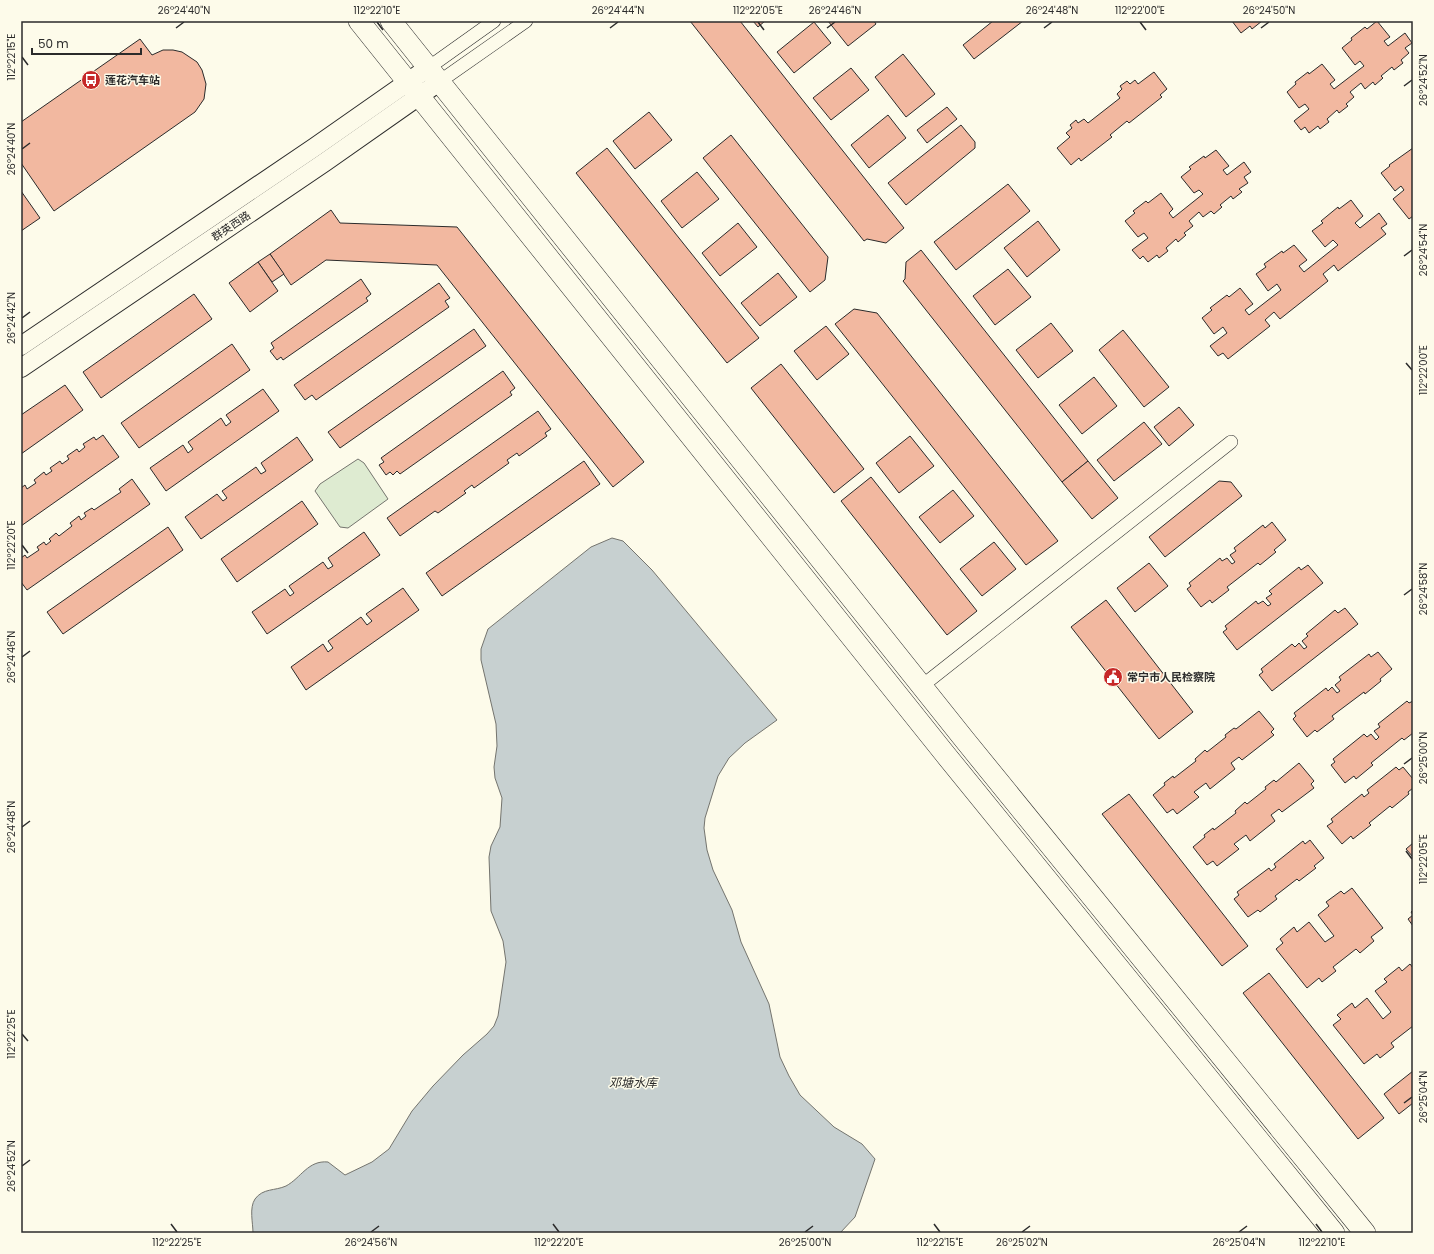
<svg xmlns="http://www.w3.org/2000/svg" width="1434" height="1254" font-family="Poppins,'Noto Sans SC',sans-serif">
	<style>
		.green { fill: #deebd1; stroke: #74746e }
		.water { fill: #c7d0d0; stroke: #74746e }
		.building { fill: #f2b8a0; stroke: #2b2b2b }
		.lines { fill: none; stroke-linecap: round; stroke-linejoin: round }
		.street-casing { stroke: #2b2b2b; stroke-width: 14 }
		.secondary-casing { stroke: #2b2b2b; stroke-width: 20 }
		.primary-casing { stroke: #2b2b2b; stroke-width: 22 }
		.street { stroke: #fdfbea; stroke-width: 13 }
		.secondary { stroke: #fdfbea; stroke-width: 18 }
		.primary { stroke: #fdfbea; stroke-width: 21 }
		.ticks { fill: none; stroke: #2b2b2b; stroke-width: 1.5 }
		.labels { text-anchor: middle; stroke-width: 3; stroke-linejoin: round; paint-order: stroke }
		.poi-label { font-size: 11px; font-weight: bold; fill: #2b2b2b; stroke: #fdfbea; text-anchor: start }
		.street-label { font-size: 11px; fill: #2b2b2b; stroke: #fdfbea }
		.water-label { font-size: 12px; font-style: italic; fill: #2b2b2b; stroke: #fdfbea }
		.neatline { fill: none; stroke: #2b2b2b; stroke-width: 1.5 }
		.ticks-label { font-size: 10px; text-anchor: middle; fill: #2b2b2b }
	</style>
	<rect width="100%" height="100%" fill="#fdfbea"/>
	<!-- green -->
	<path class="green" d="M358,459l6,4 24,36 -40,29 -8,-1 -25,-36 5,-7z"/>
	<!-- water -->
	<path class="water" d="M612,538l11,3 29,29 125,150 -32,23 -16,15 -11,18 -13,42 -1,10 3,22 6,20 19,40 9,32 28,62 11,53 9,19 11,19 34,32 28,17 13,15 -20,58 -15,16h-587c0,-10 -4,-25 2,-34 8,-11 20,-8 31,-13 15,-8 22,-26 42,-24l17,13 27,-13 17,-13 23,-38 21,-25 30,-31 24,-21 7,-8 4,-10 8,-54 -3,-21 -12,-30 -2,-54 2,-11 9,-19 2,-29 -7,-20 -1,-11 3,-21 -1,-22 -15,-64v-11l7,-20 103,-82z"/>
	<!-- building -->
	<g class="building">
		<path d="M690,21h50l164,207 -18,15 -19,-4 -3,2z"/>
		<path d="M753,21h12l-7,6z"/>
		<path d="M828,21h46l2,3 -28,22z"/>
		<path d="M993,21h30l-49,38 -11,-14z"/>
		<path d="M1232,21h30l-10,8 -2,-3 -9,7z"/>
		<path d="M1377,21l13,16 -6,4 4,5 17,-13 7,10 -7,5 4,5 -8,7 2,3 -9,7 -2,-3 -11,9 2,2 -8,7 -2,-3 -8,7 -4,-6 -11,9 4,5 -8,7 2,2 -9,7 -2,-3 -10,9 2,3 -9,7 -2,-3 -9,7 -4,-6 -4,3 -7,-9 15,-12 -4,-5 -6,4 -12,-16 9,-8 -1,-2 13,-10 1,2 13,-10 13,16 -5,4 4,5 30,-23 -4,-5 -5,4 -13,-17 10,-8 -1,-2 14,-11 2,2z"/>
		<path d="M814,22l17,21 -37,30 -17,-21z"/>
		<path d="M140,39l12,16 11,-5h10l9,2 15,10 5,8 4,14 -2,15 -9,13 -141,99 -33,-48v-41z"/>
		<path d="M903,54l32,40 -29,23 -31,-40z"/>
		<path d="M851,68l18,22 -38,30 -18,-22z"/>
		<path d="M1154,72l13,17 -7,6 2,2 -33,26 -2,-2 -17,14 2,2 -31,24 -2,-3 -8,7 -14,-17 13,-11 -4,-4 6,-5 -2,-3 6,-5 2,3 6,-4 4,4 32,-25 -3,-4 5,-5 -2,-3 7,-5 3,3 5,-4 3,4z"/>
		<path d="M947,107l10,12 -30,24 -10,-13z"/>
		<path d="M649,112l23,28 -37,29 -22,-28z"/>
		<path d="M888,115l18,23 -37,30 -18,-23z"/>
		<path d="M961,125l14,17v6l-69,57 -18,-22z"/>
		<path d="M731,135l97,122 -3,23 -15,12 -107,-134z"/>
		<path d="M607,148l152,190 -32,25 -151,-190z"/>
		<path d="M1413,148v68l-4,3 -16,-20 11,-9 -3,-4 -6,5 -14,-18 9,-7 -1,-1z"/>
		<path d="M1216,150l13,16 -6,4 4,5 17,-13 7,10 -7,5 4,6 -9,6 3,3 -9,7 -2,-3 -11,9 2,2 -8,7 -3,-3 -8,6 -4,-5 -10,9 4,5 -9,7 2,2 -8,7 -2,-3 -10,9 2,3 -9,7 -2,-3 -9,7 -5,-6 -3,3 -8,-9 16,-12 -4,-5 -6,4 -13,-16 10,-8 -2,-2 13,-10 2,2 13,-10 12,16 -4,4 4,5 30,-24 -4,-4 -5,3 -13,-16 10,-8 -2,-2 15,-11 1,2z"/>
		<path d="M697,172l22,27 -37,29 -21,-27z"/>
		<path d="M1008,184l22,27 -74,59 -22,-28z"/>
		<path d="M21,191l19,27 -19,13z"/>
		<path d="M1351,200l12,16 -8,7 5,5 19,-15 8,11 -6,4 5,6 -48,37 -4,-6 -11,9 5,7 -48,38 -6,-7 -9,8 5,6 -42,33 -5,-6 -5,3 -8,-10 17,-13 -4,-6 -9,7 -12,-16 10,-8 -2,-2 17,-13 2,2 11,-9 13,16 -8,6 4,5 32,-25 -4,-6 -9,7 -12,-17 10,-7 -2,-3 18,-13 1,2 11,-8 13,15 -8,6 5,6 34,-27 -5,-5 -8,7 -13,-16 11,-8 -2,-2 17,-14 1,2z"/>
		<path d="M331,210l9,13 117,4 187,235 -31,25 -176,-222 -111,-5 -35,25 -21,-31z"/>
		<path d="M1038,221l22,29 -33,27 -23,-29z"/>
		<path d="M738,223l19,24 -37,29 -18,-23z"/>
		<path d="M921,250l167,211 -26,21 -159,-201 2,-2 1,-17z"/>
		<path d="M270,254l14,20 -12,8 -14,-20z"/>
		<path d="M258,262l20,29 -28,21 -21,-29z"/>
		<path d="M1008,269l23,28 -36,28 -22,-29z"/>
		<path d="M778,273l19,24 -37,29 -19,-23z"/>
		<path d="M361,279l10,15 -5,4 2,3 -85,59 -2,-3 -4,3 -7,-9 4,-3 -3,-5z"/>
		<path d="M439,283l11,15 -5,3 4,6 -133,93 -4,-5 -7,5 -11,-15z"/>
		<path d="M194,294l18,25 -111,79 -18,-26z"/>
		<path d="M854,309l23,4 181,228 -32,24 -191,-241z"/>
		<path d="M1051,323l22,28 -35,27 -22,-28z"/>
		<path d="M826,326l23,28 -32,26 -23,-29z"/>
		<path d="M474,329l12,17 -146,102 -12,-16z"/>
		<path d="M1123,330l46,57 -25,20 -45,-57z"/>
		<path d="M232,344l18,26 -111,78 -18,-25z"/>
		<path d="M781,364l83,105 -30,24 -83,-105z"/>
		<path d="M503,371l12,17 -5,4 2,3 -112,79 -3,-3 -4,4 -3,-3 -4,3 -7,-10 5,-3 -3,-4z"/>
		<path d="M1094,377l23,29 -35,28 -23,-29z"/>
		<path d="M65,385l18,25 -62,44v-39z"/>
		<path d="M263,389l16,22 -113,80 -16,-23 33,-23 5,8 5,-4 -5,-7 33,-24 5,8 5,-4 -5,-7z"/>
		<path d="M1179,407l15,18 -25,21 -15,-19z"/>
		<path d="M538,411l13,18 -6,4 2,3 -28,20 -2,-3 -10,7 2,3 -35,25 -2,-3 -8,6 2,2 -28,20 -3,-2 -35,25 -13,-18z"/>
		<path d="M1144,422l18,22 -48,37 -17,-21z"/>
		<path d="M103,435l16,22 -98,69v-38l4,-3 2,4 9,-6 -2,-3 10,-8 2,3 6,-4 -2,-3 10,-7 2,3 7,-5 -2,-3 10,-7 2,3 6,-5 -2,-3 11,-7 2,3z"/>
		<path d="M910,436l24,30 -35,27 -23,-30z"/>
		<path d="M297,437l16,23 -112,79 -16,-22 32,-23 6,7 4,-3 -5,-7 34,-24 5,7 5,-3 -5,-8z"/>
		<path d="M584,461l16,23 -158,112 -16,-23z"/>
		<path d="M1088,461l30,37 -26,21 -30,-37z"/>
		<path d="M871,477l106,134 -30,24 -106,-134z"/>
		<path d="M132,479l18,25 -123,86 -6,-8v-24l4,-3 2,3 12,-8 -2,-3 7,-5 2,3 5,-4 -2,-2 7,-6 3,3 13,-10 -2,-3 9,-7 2,4 5,-4 -2,-3 8,-5 2,2 27,-18 -2,-3z"/>
		<path d="M1219,481l12,1 11,14 -77,61 -16,-20z"/>
		<path d="M953,490l21,26 -34,27 -21,-26z"/>
		<path d="M302,501l16,23 -81,58 -16,-23z"/>
		<path d="M1272,522l14,18 -12,10 2,2 -16,13 -2,-2 -31,24 2,3 -17,13 -2,-3 -9,7 -14,-18 4,-3 -2,-3 31,-25 2,3 5,-3 5,6 3,-2 -5,-7 6,-4 -2,-3 29,-23 2,3z"/>
		<path d="M168,527l15,23 -120,84 -16,-22z"/>
		<path d="M364,532l16,23 -113,79 -15,-22 33,-23 5,7 4,-3 -5,-7 34,-24 5,7 5,-3 -5,-8z"/>
		<path d="M994,542l22,27 -34,27 -22,-27z"/>
		<path d="M1149,563l19,23 -33,26 -18,-24z"/>
		<path d="M1308,565l15,18 -86,67 -14,-18 4,-3 -2,-3 31,-25 2,3 5,-3 5,5 3,-2 -5,-6 6,-4 -3,-3 30,-24 2,3z"/>
		<path d="M403,588l16,22 -113,80 -15,-23 32,-23 5,8 5,-4 -5,-7 33,-24 6,8 5,-4 -6,-7z"/>
		<path d="M1106,600l87,112 -34,27 -88,-112z"/>
		<path d="M1345,608l13,16 -86,67 -13,-16 4,-3 -2,-3 31,-25 3,3 4,-4 5,6 3,-2 -5,-6 6,-5 -2,-2 29,-24 3,3z"/>
		<path d="M1378,652l14,17 -12,10 1,2 -16,13 -1,-2 -32,24 2,3 -17,13 -2,-2 -8,7 -14,-18 3,-3 -2,-3 32,-25 2,3 4,-4 5,6 3,-2 -5,-6 6,-5 -2,-3 30,-23 2,3z"/>
		<path d="M1407,701l2,2 4,-2v32l-9,7 -2,-2 -31,25 2,2 -17,14 -2,-3 -9,7 -14,-18 4,-3 -2,-3 31,-25 3,3 4,-3 5,6 3,-3 -5,-6 6,-4 -2,-3z"/>
		<path d="M1259,711l15,18 -3,3 3,3 -32,25 -3,-3 -8,6 4,6 -25,20 -4,-6 -12,9 5,5 -22,17 -4,-5 -6,4 -14,-18 12,-10 -1,-2 9,-7 1,2 22,-17 -1,-2 10,-9 2,2 19,-15 -1,-2 9,-7 2,1z"/>
		<path d="M1299,763l15,18 -3,3 3,4 -32,24 -3,-3 -8,6 4,6 -25,20 -4,-6 -12,9 5,5 -22,17 -4,-5 -6,4 -14,-18 12,-10 -1,-2 9,-7 1,2 22,-17 -1,-2 10,-9 2,2 19,-15 -1,-2 9,-7 2,2z"/>
		<path d="M1396,767l3,3 4,-3 10,12v9l-5,4 1,2 -17,14 -2,-2 -21,17 2,2 -18,14 -2,-3 -9,8 -15,-18 6,-4 -2,-3 31,-25 2,3 5,-4 -2,-3z"/>
		<path d="M1129,794l119,152 -26,20 -120,-152z"/>
		<path d="M1310,840l14,18 -10,8 2,2 -17,13 -2,-2 -22,17 2,3 -17,13 -2,-2 -10,7 -14,-18 5,-4 -2,-3 32,-24 2,3 5,-4 -2,-3 29,-23 2,3z"/>
		<path d="M1413,843v14l-7,-8z"/>
		<path d="M1352,888l31,40 -12,9 3,4 -14,12 -4,-4 -23,18 3,4 -14,11 -3,-4 -12,10 -31,-39 7,-6 -3,-4 14,-12 3,5 12,-10 16,20 9,-6 -16,-21 11,-9 -3,-4 15,-11 3,3z"/>
		<path d="M1413,910v16l-5,-7 5,-4 -2,-3z"/>
		<path d="M1410,964l3,4v58l-22,17 3,4 -14,11 -3,-4 -13,10 -31,-39 8,-6 -4,-4 15,-12 3,5 12,-10 16,21 8,-7 -16,-21 12,-9 -3,-3 15,-12 3,4z"/>
		<path d="M1269,973l115,145 -26,21 -115,-146z"/>
		<path d="M1413,1071v32l-14,11 -15,-20z"/>
	</g>
	<g class="lines">
		<defs>
			<g id="street">
				<path d="M428,68l66,-47"/>
				<path d="M439,82l87,-61"/>
				<path d="M922,686l309,-244"/>
			</g>
			<g id="secondary">
				<path d="M21,346l294,-199 113,-79"/>
				<path d="M21,368l304,-206 114,-80"/>
			</g>
			<g id="primary">
				<path d="M359,21l586,733 389,479"/>
				<path d="M391,21l573,718 401,494"/>
			</g>
		</defs>
		<!-- street casing -->
		<use href="#street" class="street-casing"/>
		<!-- secondary casing -->
		<use href="#secondary" class="secondary-casing"/>
		<!-- primary casing -->
		<use href="#primary" class="primary-casing"/>
		<!-- street -->
		<use href="#street" class="street"/>
		<!-- secondary -->
		<use href="#secondary" class="secondary"/>
		<!-- primary -->
		<use href="#primary" class="primary"/>
	</g>
	<!-- ticks -->
	<path class="ticks" d="M377,22l6,8M758,22l6,8M1140,22l6,8M176,28l8,-6M610,28l8,-6M827,28l8,-6M1044,28l8,-6M1261,28l8,-6M22,57l6,8M1404,86l8,-6M22,149l8,-6M1404,256l8,-6M22,318l8,-6M1406,363l6,7M22,545l6,8M1404,595l8,-6M22,657l8,-6M1404,764l8,-6M22,827l8,-6M1406,851l6,8M22,1034l6,7M1404,1103l8,-6M22,1166l8,-6M171,1224l6,8M553,1224l6,8M934,1224l6,8M1316,1224l6,8M371,1232l8,-6M805,1232l8,-6M1022,1232l8,-6M1239,1232l8,-6"/>
	<!-- icons -->
	<defs>
		<symbol id="bus-disc" viewBox="-11 -11 22 22"><circle r="9.5" fill="#c62828" stroke="#fdfbea"/><path d="M-5-6H5V4H4V6H2V4H-2V6H-4V4H-5ZM-3.5-4V0h7V-4ZM-3.5 1.2v1.5H-2V1.2ZM2 1.2v1.5H3.5V1.2Z" fill="#fff"/></symbol>
		<symbol id="civic-disc" viewBox="-11 -11 22 22"><circle r="9.5" fill="#c62828" stroke="#fdfbea"/><path d="M-.6-6.5H3V-4.5H.6V-3L4-1V1h2V6H-6V1h2V-1L-.6-3ZM-1.2 2.5V6h2.4V2.5Z" fill="#fff"/></symbol>
	</defs>
	<g fill-rule="evenodd">
		<use href="#bus-disc" x="80" y="69" width="22" height="22"/>
		<use href="#civic-disc" x="1102" y="666" width="22" height="22"/>
	</g>
	<g class="labels">
		<!-- poi labels -->
		<g class="poi-label">
			<text x="105" y="84">莲花汽车站</text>
			<text x="1127" y="681">常宁市人民检察院</text>
		</g>
		<!-- street labels -->
		<g class="street-label">
			<text transform="translate(231 226) rotate(-34)" y="4">群英西路</text>
		</g>
		<!-- water labels -->
		<g class="water-label">
			<text x="633" y="1087">邓塘水库</text>
		</g>
	</g>
	<!-- border -->
	<rect width="1434" height="1254" fill="none" stroke="#fdfbea" stroke-width="44"/>
	<!-- scale -->
	<path d="M32 48v6h109v-6" fill="none" stroke="#2b2b2b" stroke-width="2"/>
	<text x="38" y="48" font-size="12" fill="#2b2b2b" stroke="#fdfbea" stroke-width="3" paint-order="stroke">50 m</text>
	<rect x="22" y="22" width="1390" height="1210" class="neatline"/>
	<g class="ticks-label">
		<text x="184" y="14">26°24'40"N</text>
		<text x="377" y="14">112°22'10"E</text>
		<text x="618" y="14">26°24'44"N</text>
		<text x="758" y="14">112°22'05"E</text>
		<text x="835" y="14">26°24'46"N</text>
		<text x="1052" y="14">26°24'48"N</text>
		<text x="1140" y="14">112°22'00"E</text>
		<text x="1269" y="14">26°24'50"N</text>
		<text transform="translate(11 57) rotate(-90)" y="4">112°22'15"E</text>
		<text transform="translate(1423 80) rotate(-90)" y="4">26°24'52"N</text>
		<text transform="translate(11 149) rotate(-90)" y="4">26°24'40"N</text>
		<text transform="translate(1423 250) rotate(-90)" y="4">26°24'54"N</text>
		<text transform="translate(11 318) rotate(-90)" y="4">26°24'42"N</text>
		<text transform="translate(1423 370) rotate(-90)" y="4">112°22'00"E</text>
		<text transform="translate(11 545) rotate(-90)" y="4">112°22'20"E</text>
		<text transform="translate(1423 589) rotate(-90)" y="4">26°24'58"N</text>
		<text transform="translate(11 657) rotate(-90)" y="4">26°24'46"N</text>
		<text transform="translate(1423 758) rotate(-90)" y="4">26°25'00"N</text>
		<text transform="translate(11 827) rotate(-90)" y="4">26°24'48"N</text>
		<text transform="translate(1423 859) rotate(-90)" y="4">112°22'05"E</text>
		<text transform="translate(11 1034) rotate(-90)" y="4">112°22'25"E</text>
		<text transform="translate(1423 1097) rotate(-90)" y="4">26°25'04"N</text>
		<text transform="translate(11 1166) rotate(-90)" y="4">26°24'52"N</text>
		<text x="177" y="1246">112°22'25"E</text>
		<text x="371" y="1246">26°24'56"N</text>
		<text x="559" y="1246">112°22'20"E</text>
		<text x="805" y="1246">26°25'00"N</text>
		<text x="940" y="1246">112°22'15"E</text>
		<text x="1022" y="1246">26°25'02"N</text>
		<text x="1239" y="1246">26°25'04"N</text>
		<text x="1322" y="1246">112°22'10"E</text>
	</g>
</svg>
